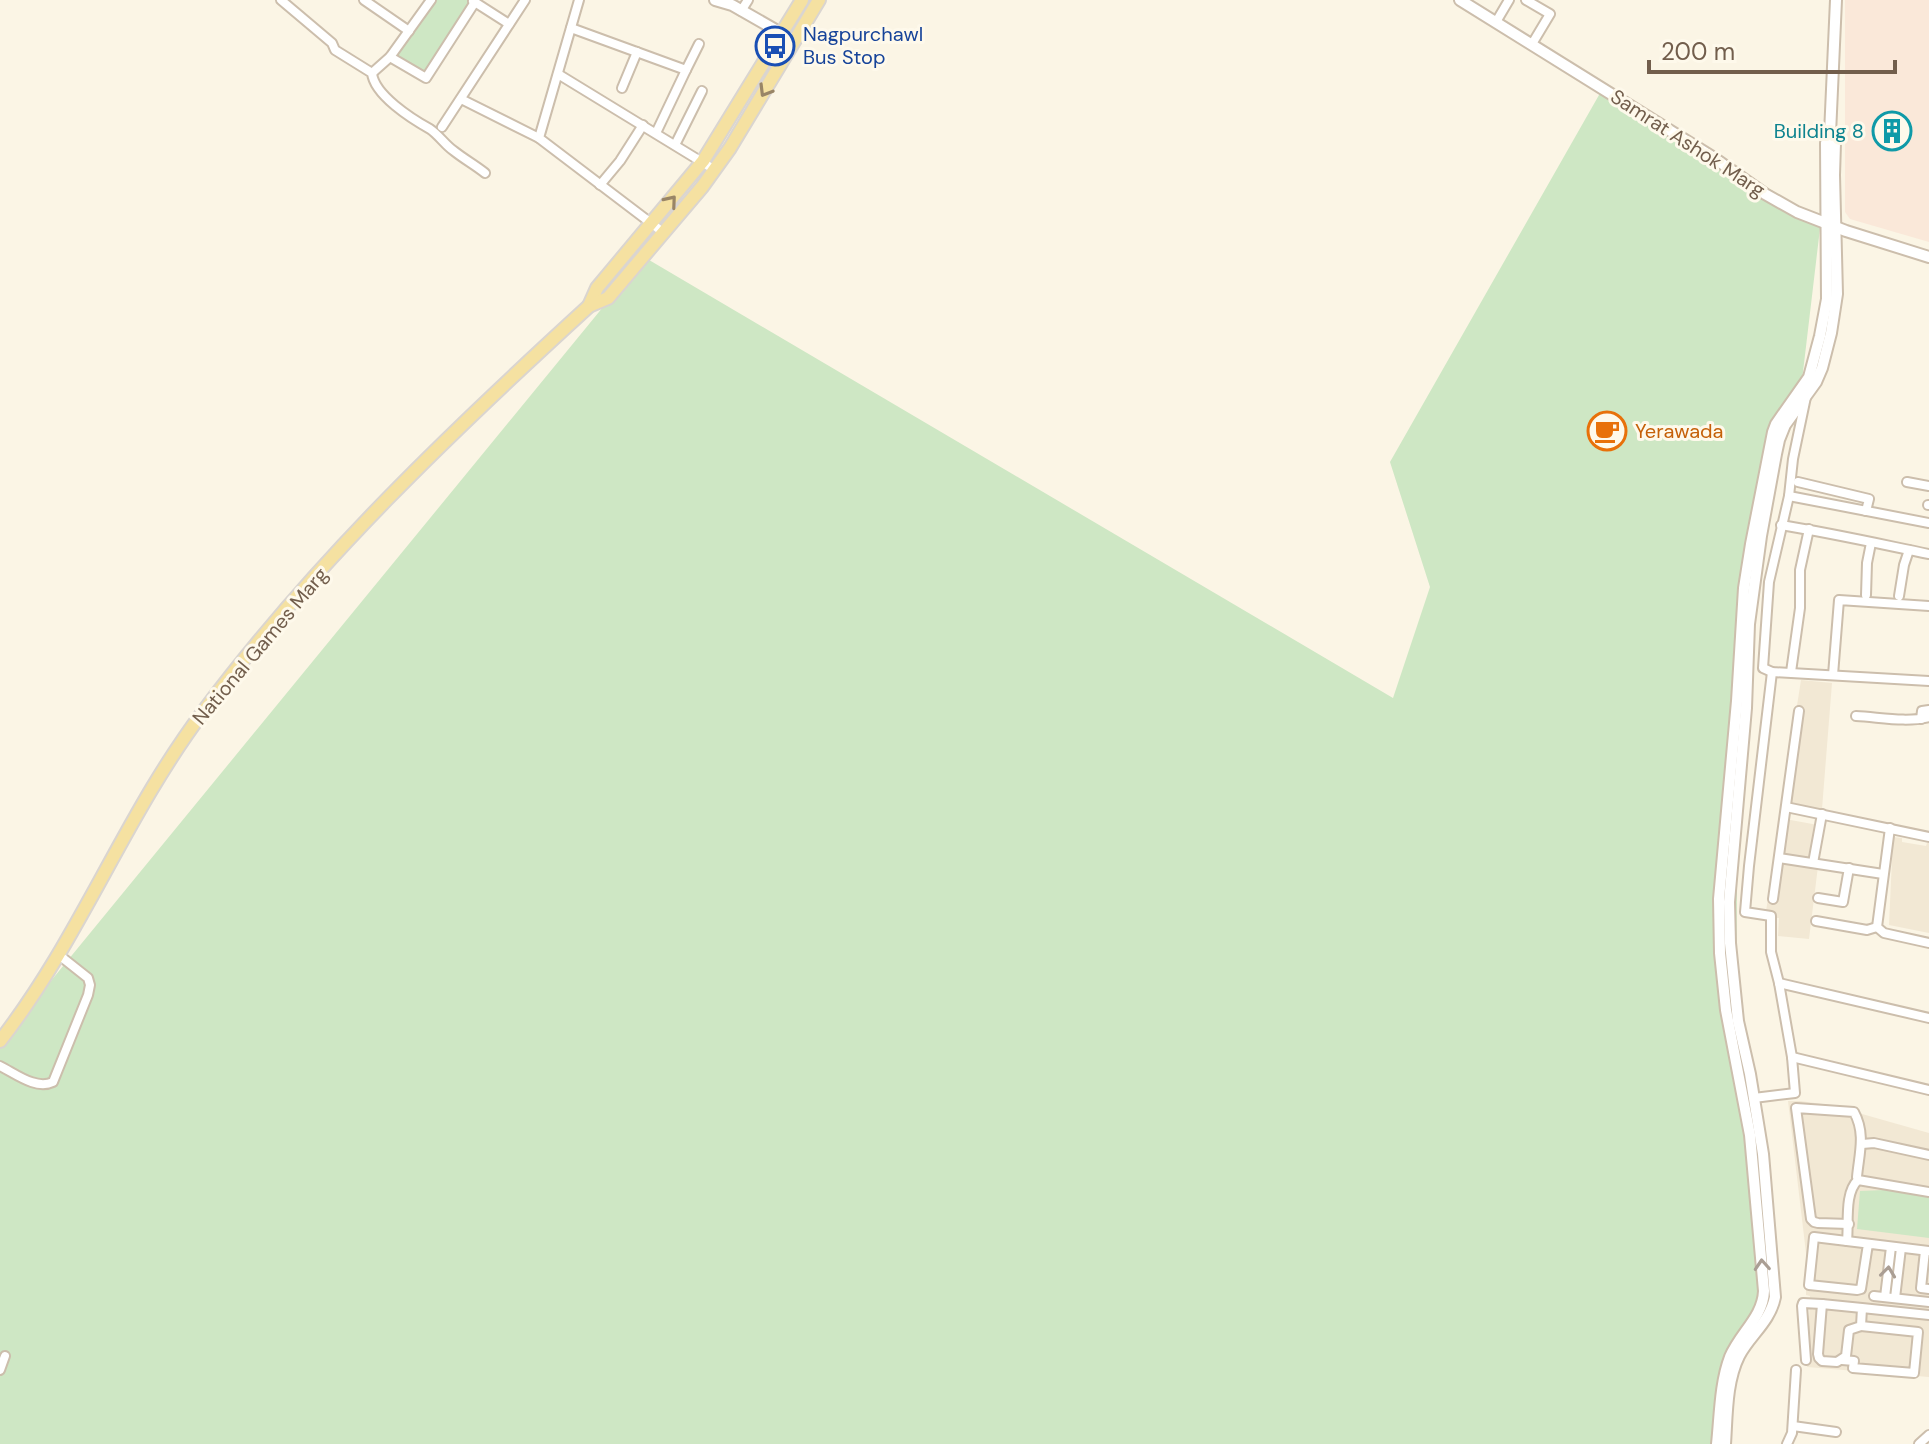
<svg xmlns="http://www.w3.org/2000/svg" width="1929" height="1444" font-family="'DM Sans',sans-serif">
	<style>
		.residential { fill: #f2e8d4 }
		.commercial { fill: #fae8d9 }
		.green { fill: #cee7c4 }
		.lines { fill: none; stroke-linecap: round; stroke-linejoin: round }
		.minor-casing { stroke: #ccbeac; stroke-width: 12 }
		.tertiary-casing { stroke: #ccbeac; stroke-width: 14 }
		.primary-casing { stroke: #dad5d0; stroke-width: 16 }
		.minor { stroke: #fff; stroke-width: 8 }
		.tertiary { stroke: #fff; stroke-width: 10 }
		.primary { stroke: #f5e1a1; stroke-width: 12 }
		.oneway { stroke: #998566 }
		.oneway2 { stroke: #aa9e94 }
		.labels { text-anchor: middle; stroke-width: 6; stroke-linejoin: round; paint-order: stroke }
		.transit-label { font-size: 20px; fill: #164399; stroke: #fef9eb; text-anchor: start }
		.culture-label { font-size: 20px; fill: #0d838f; stroke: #fef9eb; text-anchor: end }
		.street-label { font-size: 20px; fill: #725e4c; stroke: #fef9eb }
		.food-label { font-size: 20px; fill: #c56008; stroke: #fef9eb; text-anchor: start }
	</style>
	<rect width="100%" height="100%" fill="#fbf5e5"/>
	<!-- residential -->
	<g class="residential">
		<path d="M1801,680l31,3 -10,126 -40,-7z"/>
		<path d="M1780,818l43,8 -14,113 -31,-3 1,-18h-14z"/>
		<path d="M1893,837l9,1v4l24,4 1,-3h2v90l-40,-8z"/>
		<path d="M1788,1101h12l52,7 10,6 67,19v244l-122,-10 3,-71 -4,-1v-42z"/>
	</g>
	<!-- commercial -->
	<path class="commercial" d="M1845,0h84v242l-79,-23 -5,-7z"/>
	<!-- green -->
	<g class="green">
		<path d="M431,0h41l-46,78 -36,-21z"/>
		<path d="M1603,88l218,132 -23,194 -1,7 -9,7 -8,-2 -41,199 -3,399 39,273 -36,50 -23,97h-1716v-401l644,-786 749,441 37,-111 -40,-125z"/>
		<path d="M1885,1190l44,7v41l-72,-9 3,-38z"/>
	</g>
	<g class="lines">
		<defs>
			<g id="minor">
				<path d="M281,0l51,43 3,7 37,23c2,22 40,46 58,56 9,6 15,16 24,22 10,8 21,14 31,22"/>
				<path d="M364,0l45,31"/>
				<path d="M579,0l-40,138 125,95"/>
				<path d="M1526,0l24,14 -18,30"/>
				<path d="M473,1l36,23"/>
				<path d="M741,11l7,-11"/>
				<path d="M1496,22l13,-22"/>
				<path d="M571,28l115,42 -30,63"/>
				<path d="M390,57l36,21 49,-76"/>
				<path d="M686,70l13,-26"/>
				<path d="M372,73l18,-16 41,-57"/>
				<path d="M558,74l157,96"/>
				<path d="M622,88l15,-36"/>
				<path d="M461,99l78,39"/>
				<path d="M442,127l83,-127"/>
				<path d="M675,145l27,-54"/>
				<path d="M600,185l20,-24 23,-36"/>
				<path d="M1806,397l-13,62 -4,37 -20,86 -6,86 9,4 157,9"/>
				<path d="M1798,482l71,17 -3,12"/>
				<path d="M1907,482l22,4"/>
				<path d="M1789,496l140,27"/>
				<path d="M1928,505h1"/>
				<path d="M1781,525c50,8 99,19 148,29"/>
				<path d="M1866,595l1,-32 4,-20"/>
				<path d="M1899,596l5,-31 5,-15"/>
				<path d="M1791,672l9,-64v-38l9,-41"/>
				<path d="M1833,675l6,-75 90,6"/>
				<path d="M1856,716c23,1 50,7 73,1"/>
				<path d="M1921,719l1,-8 7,-1"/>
				<path d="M1786,807l143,30"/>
				<path d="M1890,828l-13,99 7,6 45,10"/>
				<path d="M1779,858l104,16"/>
				<path d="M1813,863l9,-49"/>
				<path d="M1818,898l25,4 6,-34"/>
				<path d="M1773,899l26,-188"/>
				<path d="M1816,921l51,9 10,-3"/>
				<path d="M1779,983l150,35"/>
				<path d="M1792,1057l137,33"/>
				<path d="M0,1066c16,8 36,24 53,16l35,-87 2,-10 -2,-7 -29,-23"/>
				<path d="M1754,1098l41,-5 -3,-36 -13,-74 -8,-31v-36l-26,-4 4,-46 23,-194"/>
				<path d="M1862,1144l12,-1 55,12"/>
				<path d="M1849,1224l-31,-1 -4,-1 -3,-3 -15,-111 58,4c12,22 5,42 3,65l1,3 71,12"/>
				<path d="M1847,1241c2,-18 -3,-48 11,-61"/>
				<path d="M1868,1244l-7,45 -4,1 -48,-5 5,-48 115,14"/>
				<path d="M1925,1251l-4,37 8,1"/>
				<path d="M1874,1296l55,6"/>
				<path d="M1885,1297l6,-50"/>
				<path d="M1895,1298l6,-50"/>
				<path d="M1862,1308l-40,-4 -4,50 1,4 3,3 15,1 9,-6 3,-26 12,-4 1,-18 67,7"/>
				<path d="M1806,1360l-4,-54 1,-3 19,1"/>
				<path d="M1842,1360l12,1 -1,7 61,5 4,-41 -57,-6"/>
				<path d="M0,1370l5,-14"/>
				<path d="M1793,1426l43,6"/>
				<path d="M1787,1444l5,-11 4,-63"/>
				<path d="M1919,1444l10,-9"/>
			</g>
			<g id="tertiary">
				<path d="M715,0l17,5 63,36"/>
				<path d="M1460,0l254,158 51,36 32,18 49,19 83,26"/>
				<path d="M1717,1444c3,-28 3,-61 13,-87 10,-24 33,-40 34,-66l-14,-156 -24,-125 -6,-57 -1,-54 18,-198 7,-113 7,-44 22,-112 3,-8 33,-47 11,-41 7,-37 -1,-156 4,-9 6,-134"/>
				<path d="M1725,1444c2,-28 1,-62 14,-88 11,-21 31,-34 36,-59l-12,-143 -13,-80 -12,-53 -8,-78 -1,-41 17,-194 3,-84 12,-88 15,-82 3,-14 6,-15 31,-43 6,-14 9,-35 6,-39 -3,-119 1,-32 -5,-9"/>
			</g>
			<g id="primary">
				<path d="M589,306l8,-18 106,-127 99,-161"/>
				<path d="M0,1041c80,-102 125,-226 203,-329 112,-150 248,-280 386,-406l19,-8 94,-111 28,-39 89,-148"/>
			</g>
		</defs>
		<!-- minor casing -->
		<use href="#minor" class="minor-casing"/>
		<!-- tertiary casing -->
		<use href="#tertiary" class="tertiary-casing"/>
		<!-- primary casing -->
		<use href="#primary" class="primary-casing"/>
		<!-- minor -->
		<use href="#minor" class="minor"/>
		<!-- tertiary -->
		<use href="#tertiary" class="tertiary"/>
		<!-- primary -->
		<use href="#primary" class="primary"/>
	</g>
	<!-- one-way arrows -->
	<defs><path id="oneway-chevron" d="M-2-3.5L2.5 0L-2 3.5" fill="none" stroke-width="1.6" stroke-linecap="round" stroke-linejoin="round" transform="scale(2)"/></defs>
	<g class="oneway">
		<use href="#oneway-chevron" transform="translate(765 91) rotate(121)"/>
		<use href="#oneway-chevron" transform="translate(671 201) rotate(-50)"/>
	</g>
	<g class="oneway2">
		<use href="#oneway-chevron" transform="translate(1762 1265) rotate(-94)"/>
		<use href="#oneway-chevron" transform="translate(1888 1272) rotate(-83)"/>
	</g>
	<!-- icons -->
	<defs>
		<symbol id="bus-ring" viewBox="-11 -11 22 22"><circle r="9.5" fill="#fef9eb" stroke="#1a4fb4" stroke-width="1.5"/><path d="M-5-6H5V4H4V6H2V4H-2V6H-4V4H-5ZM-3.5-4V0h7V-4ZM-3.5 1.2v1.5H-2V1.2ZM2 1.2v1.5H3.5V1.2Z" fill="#1a4fb4"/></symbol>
		<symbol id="building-ring" viewBox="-11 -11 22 22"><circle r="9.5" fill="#fef9eb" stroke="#0f9aa8" stroke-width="1.5"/><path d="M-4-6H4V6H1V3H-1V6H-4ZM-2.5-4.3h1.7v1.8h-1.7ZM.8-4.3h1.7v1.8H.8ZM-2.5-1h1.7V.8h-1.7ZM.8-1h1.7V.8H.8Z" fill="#0f9aa8"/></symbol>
		<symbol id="cafe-ring" viewBox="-11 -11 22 22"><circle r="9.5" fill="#fef9eb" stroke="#e8710a" stroke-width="1.5"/><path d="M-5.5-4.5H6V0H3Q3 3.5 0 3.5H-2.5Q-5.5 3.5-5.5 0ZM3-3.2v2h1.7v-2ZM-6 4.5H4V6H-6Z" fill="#e8710a"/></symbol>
	</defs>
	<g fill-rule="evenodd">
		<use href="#bus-ring" x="753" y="24" width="44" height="44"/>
		<use href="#building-ring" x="1870" y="109" width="44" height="44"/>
		<use href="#cafe-ring" x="1585" y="409" width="44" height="44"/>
	</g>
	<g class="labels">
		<!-- transit labels -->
		<g class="transit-label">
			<text x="803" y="41">Nagpurchawl<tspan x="803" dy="23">Bus Stop</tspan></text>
		</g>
		<!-- culture labels -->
		<g class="culture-label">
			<text x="1864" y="138">Building 8</text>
		</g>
		<!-- street labels -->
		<g class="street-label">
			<text transform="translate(1688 143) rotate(33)" y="7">Samrat Ashok Marg</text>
			<text transform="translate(260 646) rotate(-50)" y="7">National Games Marg</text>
		</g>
		<!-- food labels -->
		<g class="food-label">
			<text x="1635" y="438">Yerawada</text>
		</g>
	</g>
	<!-- scale -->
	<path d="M1649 60v12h246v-12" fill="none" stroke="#725e4c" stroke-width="4"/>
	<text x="1661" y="60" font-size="24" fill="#725e4c" stroke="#fef9eb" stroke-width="6" paint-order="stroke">200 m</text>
</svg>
